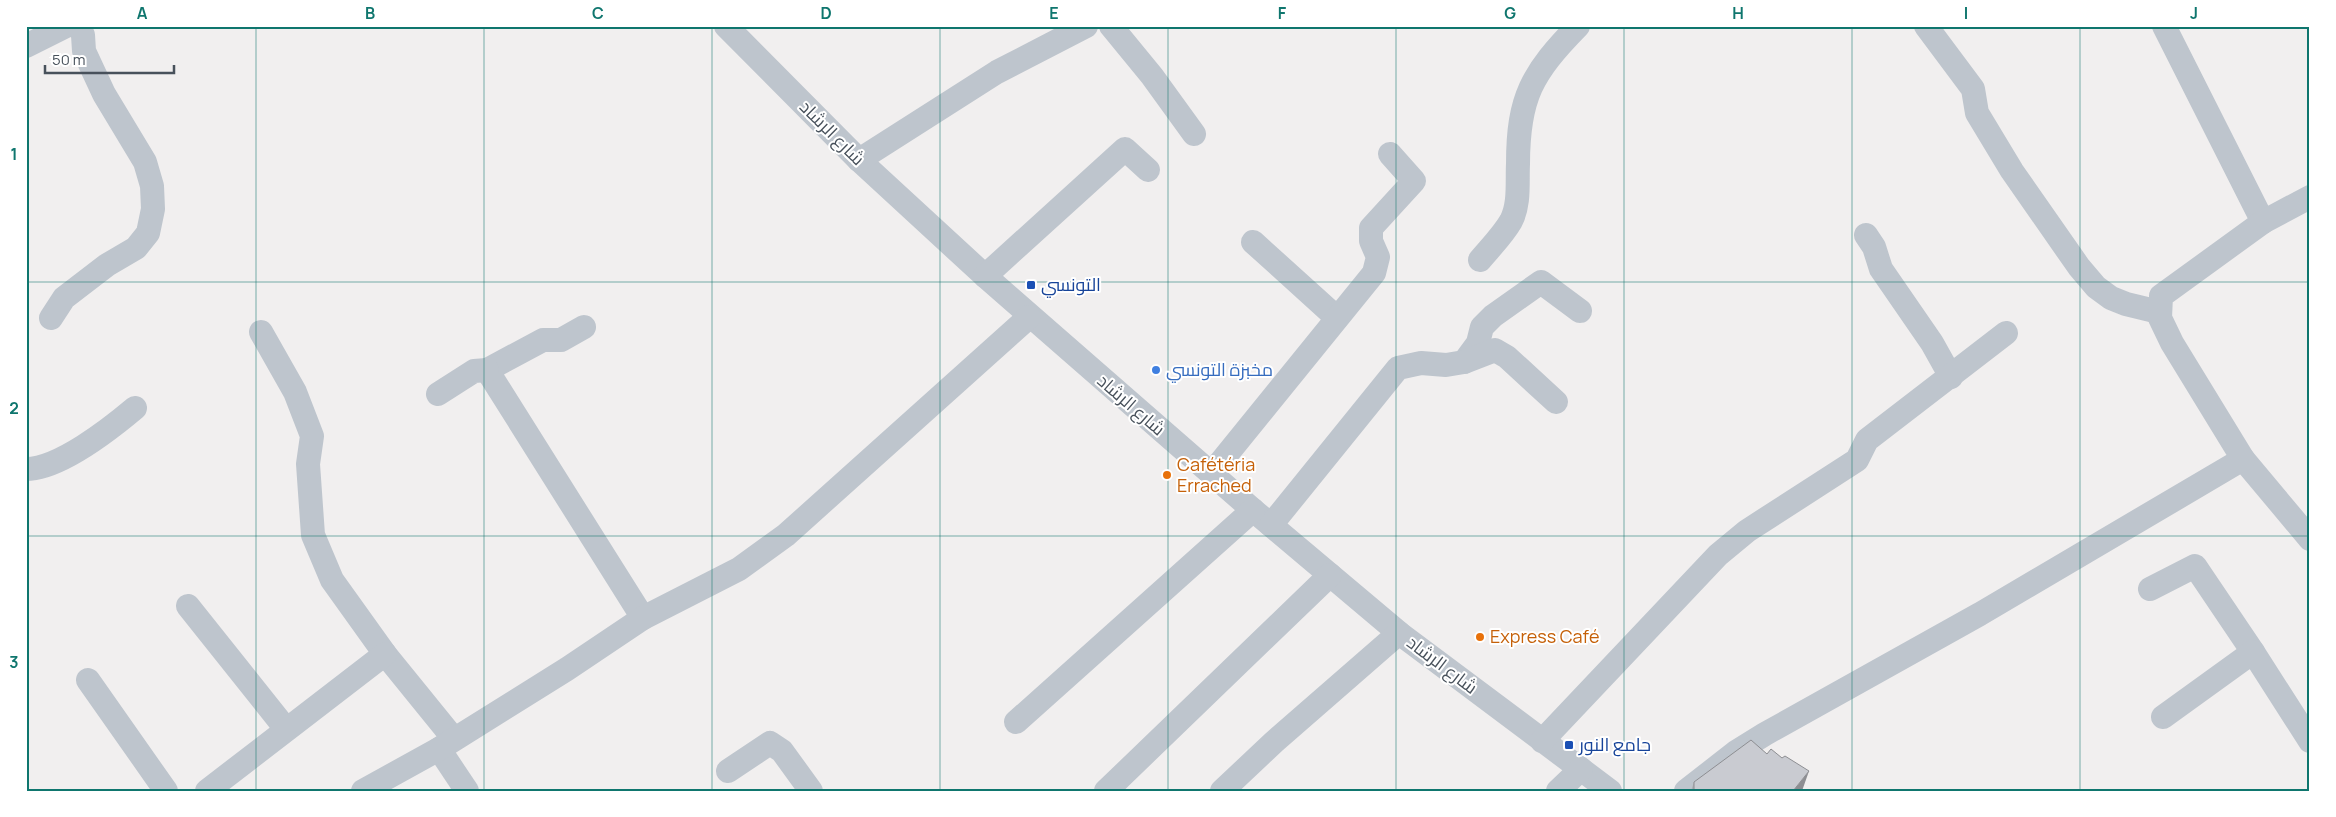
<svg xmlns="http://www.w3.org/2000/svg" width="2336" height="817" font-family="Manrope,Cairo,sans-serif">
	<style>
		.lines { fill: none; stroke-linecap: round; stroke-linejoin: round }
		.minor { stroke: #bec5cd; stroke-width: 24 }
		.wall { fill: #adafb4 }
		.shaded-wall { fill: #8d8e92 }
		.building { fill: #c9cbd1; stroke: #8d8e92 }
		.grid { fill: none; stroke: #0f766e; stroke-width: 1; stroke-opacity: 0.55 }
		.transit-dot { fill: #1a4fb4; stroke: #fff; stroke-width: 2 }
		.shop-dot { fill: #3f7fe0; stroke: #fff; stroke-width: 2 }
		.food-dot { fill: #e8710a; stroke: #fff; stroke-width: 2 }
		.labels { text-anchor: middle; stroke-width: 4; stroke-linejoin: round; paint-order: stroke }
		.street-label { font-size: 18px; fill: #48515b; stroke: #fff }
		.transit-label { font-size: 18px; fill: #164399; stroke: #fff; text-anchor: start }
		.shop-label { font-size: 18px; fill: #366cbe; stroke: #fff; text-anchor: start }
		.food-label { font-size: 18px; fill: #c56008; stroke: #fff; text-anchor: start }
		.neatline { fill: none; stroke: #0f766e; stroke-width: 2 }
		.grid-label { font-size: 16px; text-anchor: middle; font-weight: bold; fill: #0f766e }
	</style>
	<rect width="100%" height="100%" fill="#f1efef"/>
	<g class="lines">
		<!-- minor -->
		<g class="minor">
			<path d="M726,26l133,134 126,116 268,234 146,123 211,158"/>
			<path d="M1111,26l41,50 42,58"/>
			<path d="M1926,26l47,63 4,24 35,58 67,96 17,20 15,11 15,6 33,8"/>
			<path d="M2164,26l99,196"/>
			<path d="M26,46l40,-20"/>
			<path d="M859,160l138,-88 89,-46"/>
			<path d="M1866,235l8,12 7,22 51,74 19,34"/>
			<path d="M1253,242l84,76"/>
			<path d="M1480,260c10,-12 23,-25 31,-39 9,-17 6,-39 7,-57 0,-67 14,-91 60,-138"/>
			<path d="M985,276l140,-127 23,21"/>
			<path d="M51,318l13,-20 43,-33 29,-17 12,-15 5,-24 -1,-23 -7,-24 -41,-68 -20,-43 -1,-16 -4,-9"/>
			<path d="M584,327l-23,13h-18l-56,30 156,248"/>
			<path d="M261,332l34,60 17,44 -4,28 5,71 19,45 53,74 69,85"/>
			<path d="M1464,362l14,-19 4,-16 11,-11 48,-34 39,29"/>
			<path d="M438,394l36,-23 13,-1"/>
			<path d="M2243,459l67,80"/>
			<path d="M26,469c33,0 84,-40 109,-61"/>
			<path d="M1211,474l163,-201 4,-16 -7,-16v-13l43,-47 -24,-27"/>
			<path d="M1271,525l127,-157 23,-5 25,2 18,-3 31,-12 12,7 49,45"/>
			<path d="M2150,589l45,-23 58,86"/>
			<path d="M188,606l98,123"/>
			<path d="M88,680l78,111"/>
			<path d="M2163,717l90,-65 57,89"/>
			<path d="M1016,722l237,-212"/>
			<path d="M1542,741l176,-186 29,-24 110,-71 10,-20 139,-107"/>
			<path d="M439,749l28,42"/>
			<path d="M728,771l42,-28 12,8 29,40"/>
			<path d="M207,791l178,-137"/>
			<path d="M363,791l76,-42 128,-80 76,-51 96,-49 47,-34 243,-218"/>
			<path d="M1106,791l224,-216"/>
			<path d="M1222,791l52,-49 125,-109"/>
			<path d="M1558,791l23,-22"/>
			<path d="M1686,791l50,-39 29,-18 215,-120 263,-155 -71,-116 -12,-25 1,-22 102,-74 47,-25"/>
		</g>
	</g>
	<!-- wall -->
	<path class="wall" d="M1694,782l108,9h-111z"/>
	<!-- shaded-wall -->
	<path class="shaded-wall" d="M1809,771l-7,20h-9z"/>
	<!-- building -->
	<path class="building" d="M1751,740l16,14 4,-5 11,9 3,-2 24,15 -16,20h-99v-9z"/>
	<!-- grid -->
	<path class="grid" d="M256,26v765M484,26v765M712,26v765M940,26v765M1168,26v765M1396,26v765M1624,26v765M1852,26v765M2080,26v765M26,282h2284M26,536h2284"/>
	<!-- markers -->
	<g class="transit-dot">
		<rect x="1026" y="280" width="10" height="10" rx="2.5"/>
		<rect x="1564" y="740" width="10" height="10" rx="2.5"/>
	</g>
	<circle class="shop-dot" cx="1156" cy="370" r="5"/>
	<g class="food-dot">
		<circle cx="1167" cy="475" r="5"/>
		<circle cx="1480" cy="637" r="5"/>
	</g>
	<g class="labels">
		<!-- street labels -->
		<g class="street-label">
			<text transform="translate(832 133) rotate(45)" y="6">شارع الرشاد</text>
			<text transform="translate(1131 405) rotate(41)" y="6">شارع الرشاد</text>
			<text transform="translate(1442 665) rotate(37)" y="6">شارع الرشاد</text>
		</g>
		<!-- transit labels -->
		<g class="transit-label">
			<text x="1041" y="291">التونسي</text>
			<text x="1579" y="751">جامع النور</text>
		</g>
		<!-- shop labels -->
		<g class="shop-label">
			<text x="1166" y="376">مخبزة التونسي</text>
		</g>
		<!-- food labels -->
		<g class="food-label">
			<text x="1177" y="471">Cafétéria<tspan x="1177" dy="21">Errached</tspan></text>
			<text x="1490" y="643">Express Café</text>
		</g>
	</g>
	<!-- border -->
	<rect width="2336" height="817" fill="none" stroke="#ffffff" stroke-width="55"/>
	<!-- scale -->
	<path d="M45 65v8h129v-8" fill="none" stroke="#48515b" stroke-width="2.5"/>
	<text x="52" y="65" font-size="15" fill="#48515b" stroke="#ffffff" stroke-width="4" paint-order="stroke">50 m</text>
	<rect x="28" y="28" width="2280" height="762" class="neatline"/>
	<g class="grid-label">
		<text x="142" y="19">A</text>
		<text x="370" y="19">B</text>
		<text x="598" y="19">C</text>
		<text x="826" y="19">D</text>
		<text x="1054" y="19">E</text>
		<text x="1282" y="19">F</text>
		<text x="1510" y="19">G</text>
		<text x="1738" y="19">H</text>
		<text x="1966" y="19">I</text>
		<text x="2194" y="19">J</text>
		<text x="14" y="160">1</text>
		<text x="14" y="414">2</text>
		<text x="14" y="668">3</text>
	</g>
</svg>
